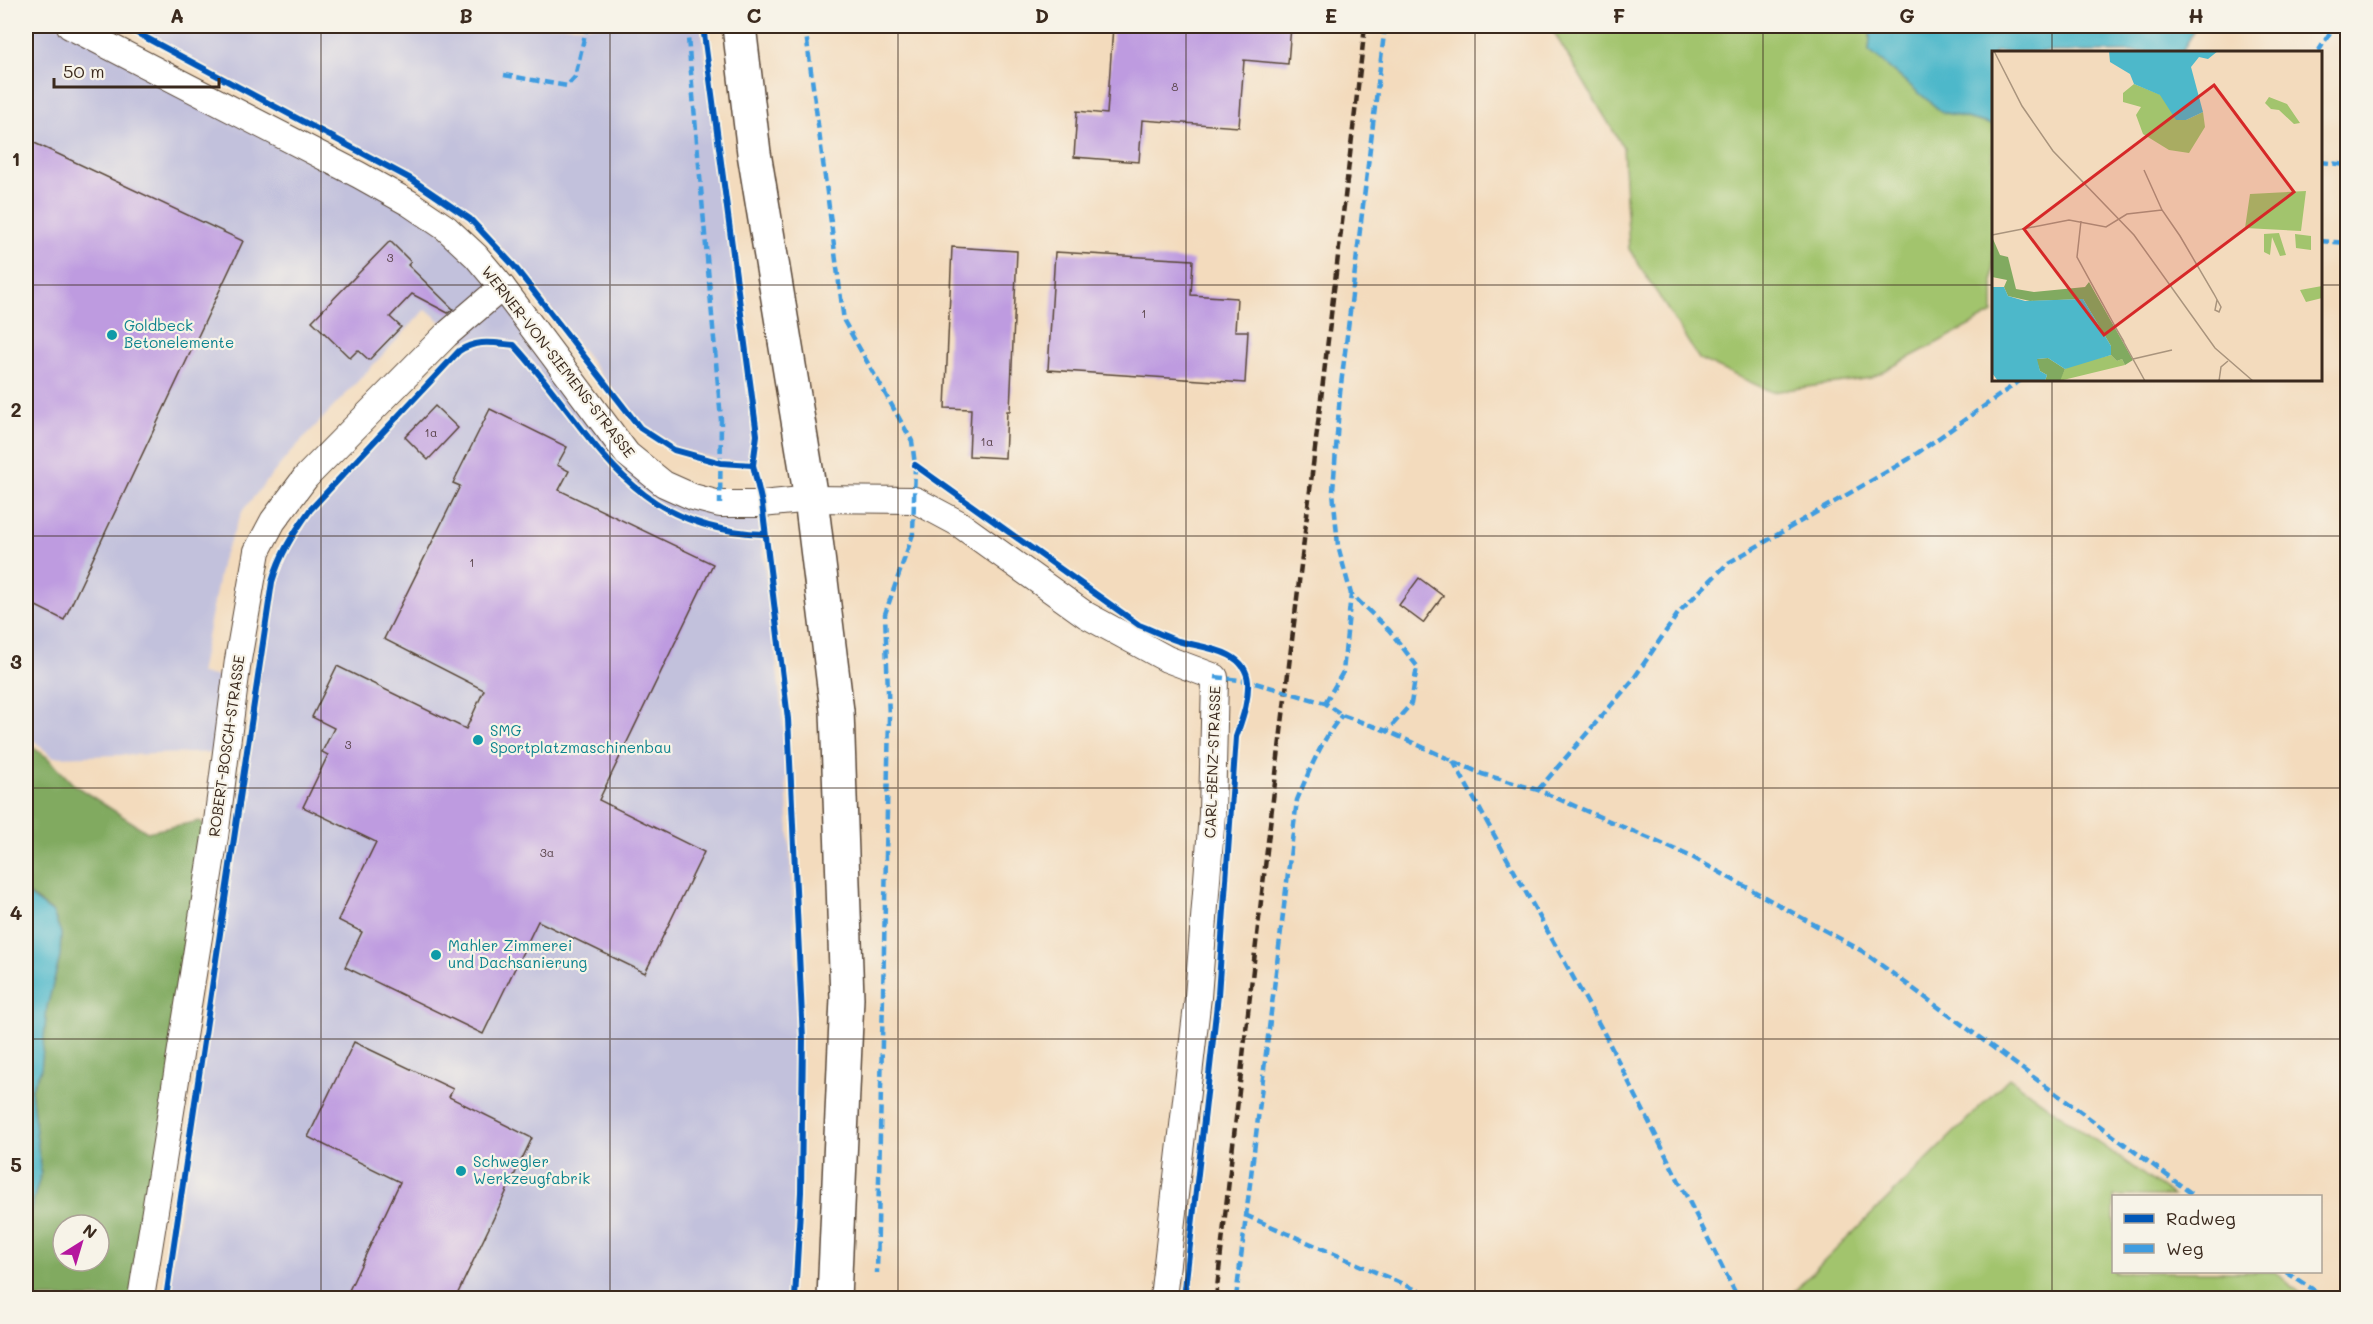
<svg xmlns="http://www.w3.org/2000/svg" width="2373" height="1324" font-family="Mali,sans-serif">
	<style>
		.industrial { fill: #c2c1dc }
		.green { fill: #a2c46d; stroke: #6e7746; stroke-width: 1.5 }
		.forest { fill: #81aa60; stroke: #5e6a3f; stroke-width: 1.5; fill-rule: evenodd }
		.water { fill: #4db8ca; stroke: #447174; stroke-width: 1.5 }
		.building { fill: #be9be0 }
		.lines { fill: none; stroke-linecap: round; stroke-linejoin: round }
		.minor-casing { stroke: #574536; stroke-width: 28 }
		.secondary-casing { stroke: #574536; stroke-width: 36 }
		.minor { stroke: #fff; stroke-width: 26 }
		.secondary { stroke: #fff; stroke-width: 33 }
		.rail { stroke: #3b2a1e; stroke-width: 4.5; stroke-dasharray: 9 4.5; stroke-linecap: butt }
		.quiet { stroke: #3f9ce0; stroke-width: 4.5; stroke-dasharray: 9 4.5; stroke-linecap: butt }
		.cycleway-casing { stroke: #f7f3e8; stroke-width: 10 }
		.cycleway { stroke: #0057b8; stroke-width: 6 }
		.grid { fill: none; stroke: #3b2a1e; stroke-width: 1.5; stroke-opacity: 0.55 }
		.culture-dot { fill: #0f9aa8; stroke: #f7f3e8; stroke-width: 2 }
		.labels { text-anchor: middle; stroke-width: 4.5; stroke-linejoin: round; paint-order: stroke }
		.number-label { font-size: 12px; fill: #5c464e }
		.culture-label { font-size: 15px; fill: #0d838f; stroke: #f7f3e8; text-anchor: start }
		.street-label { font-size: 15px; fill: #3b2a1e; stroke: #f7f3e8 }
		.inset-road { fill: none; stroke: #a9947d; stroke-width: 1.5 }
		.view { fill: #d62828; fill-opacity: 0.15; stroke: #d62828; stroke-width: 3 }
		.inset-edge { fill: none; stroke: #3b2a1e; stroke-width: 3 }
		.neatline { fill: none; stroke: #3b2a1e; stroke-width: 2 }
		.grid-label { font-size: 20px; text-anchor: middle; font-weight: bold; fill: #3b2a1e }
	</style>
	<rect width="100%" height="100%" fill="#f7f3e8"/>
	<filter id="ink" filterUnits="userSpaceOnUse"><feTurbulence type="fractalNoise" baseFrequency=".0167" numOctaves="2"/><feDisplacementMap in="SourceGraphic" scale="12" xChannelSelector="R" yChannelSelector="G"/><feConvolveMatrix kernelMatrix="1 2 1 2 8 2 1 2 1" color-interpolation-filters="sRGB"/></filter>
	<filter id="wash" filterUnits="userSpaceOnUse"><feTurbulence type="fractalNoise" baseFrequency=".008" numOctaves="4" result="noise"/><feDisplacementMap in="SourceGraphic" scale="24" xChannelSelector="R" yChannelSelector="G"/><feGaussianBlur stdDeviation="1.35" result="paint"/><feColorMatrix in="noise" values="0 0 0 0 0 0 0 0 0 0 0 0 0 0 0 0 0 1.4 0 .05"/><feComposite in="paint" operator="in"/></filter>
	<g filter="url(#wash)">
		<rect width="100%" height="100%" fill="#f3dbbd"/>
		<!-- industrial -->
		<g class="industrial">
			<path d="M26,26h42l341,178 92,82 -50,44 -25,-21 -137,145 -46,56 -21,50 -22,114 33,4 -9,74 -171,5 -27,-23z"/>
			<path d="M128,26h573l54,408 -5,27h-27l-46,-13 -33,-23 -44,-51 -82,-109 -45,-46 -59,-41z"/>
			<path d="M502,288l162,198 94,23 25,211 17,320 -3,150 -6,108h-624l87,-595 19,-120 7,-24 31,-48 156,-165 -10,-20z"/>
		</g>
		<!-- green -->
		<g class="green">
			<path d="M1550,26h321l-2,25 73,61 51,13v188l-122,65 -99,14 -73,-33 -70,-110 -6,-102z"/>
			<path d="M2009,1078l164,118h-59v76h161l31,26h-519z"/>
		</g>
		<!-- forest -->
		<path class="forest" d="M26,743l21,14 27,28 73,47 53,-11 14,15 -74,462h-114v-71l15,-54 -10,-83 10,-21 6,-62 13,-50 1,-24 -8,-21 -27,-20zM63,1225h36v36h-36z"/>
		<!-- water -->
		<g class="water">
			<path d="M1871,26h325l-14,26h-188l-1,73 -51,-13 -73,-61z"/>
			<path d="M26,893l27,20 8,20 -1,24 -13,50 -6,62 -10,21 10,83 -15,54z"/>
		</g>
		<g id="blocks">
			<!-- building -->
			<g class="building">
				<path d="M1113,26h178l-3,38 -44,-4 -5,67 -97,-7 -3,42 -65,-5 3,-46 30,3z"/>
				<path d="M26,139l217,102 -179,379 -38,-19v-154l6,-14 -6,-4z"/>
				<path d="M390,241l21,21 -3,3 45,44 -5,4 -36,-19 -22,23 11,10 -32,33 -11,-10 -8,8 -38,-37z"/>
				<path d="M952,247l65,4 -7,160h-3l-2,47 -36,-2 2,-47 -26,-1z"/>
				<path d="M1055,252l138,8 -2,35 46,3 -2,33h13l-3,52 -197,-13z"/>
				<path d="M435,406l23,22 -30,32 -23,-23z"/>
				<path d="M490,409l77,38 -10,18 12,6 -10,19 154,74 -114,236 105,52 -59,121 -107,-52 -55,113 -138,-67 17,-35 -24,-12 38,-78 -73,-35 25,-52 -6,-3 12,-24 -22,-11 25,-51 129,63 18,-39 -100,-51 76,-153 -7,-3z"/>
				<path d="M1419,578l24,18 -20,27 -24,-18z"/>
				<path d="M354,1042l99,47 -4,8 83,41 -77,161h-110l55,-117 -92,-45z"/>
			</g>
		</g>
	</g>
	<g filter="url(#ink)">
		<use href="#blocks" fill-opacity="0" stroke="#574536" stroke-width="1.5"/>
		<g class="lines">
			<defs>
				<g id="minor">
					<path d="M70,26l289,149 50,28 37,25 30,28 26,31 125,167 37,30 29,13 27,7h42l49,-5 104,1 43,23 128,92 81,44 48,18 -3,137 -14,183 -35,301"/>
					<path d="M141,1298l74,-461 23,-177 19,-109 16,-30 33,-44 140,-142 56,-48"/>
				</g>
				<path id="secondary" d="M739,26l15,127 57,346 26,212 10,287 -13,300"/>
			</defs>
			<!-- minor casing -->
			<use href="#minor" class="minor-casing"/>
			<!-- secondary casing -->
			<use href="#secondary" class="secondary-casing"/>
			<!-- minor -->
			<use href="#minor" class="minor"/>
			<!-- secondary -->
			<use href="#secondary" class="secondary"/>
			<!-- rail -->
			<path class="rail" d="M1216,1298c46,-424 100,-848 149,-1272"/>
			<!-- quiet -->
			<g class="quiet">
				<path d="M687,26l34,394 -1,84"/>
				<path d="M805,26l39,295 68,120 3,24 -2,69 -28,80 4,103 -12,556"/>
				<path d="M1385,26l-45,367 -7,98 5,55 13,48 38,36 28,36 -6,38 -24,27"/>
				<path d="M2318,52l16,-26"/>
				<path d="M504,75l63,11 8,-9 12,-51"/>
				<path d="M2320,162l28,3"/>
				<path d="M2320,241l28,2"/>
				<path d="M1215,677l33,4 77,22 17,12 45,16 95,43 56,16 154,67 170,94 333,245"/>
				<path d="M1325,703l18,-31 8,-78"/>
				<path d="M1453,761l150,270 135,267"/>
				<path d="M1538,790l94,-109 47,-69 49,-49 181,-104 112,-79"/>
				<path d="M1245,1215l190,83"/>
				<path d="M2286,1272l40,26"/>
				<path d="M1236,1298l61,-498c13,-31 24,-59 45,-85"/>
			</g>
			<defs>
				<g id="cycleway">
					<path d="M124,26l287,153 59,40 44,47 126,162 34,22 47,13 32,2"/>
					<path d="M703,26l54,409 -4,30 9,39 26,215 15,320 -2,153 -6,106"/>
					<path d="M915,465l224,160c13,5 25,11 39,16 24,7 68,8 70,41 1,19 -6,37 -12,55l-18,258 -34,303"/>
					<path d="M166,1298l106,-716c8,-28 21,-48 38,-72l149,-159c18,-12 34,-8 55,-6 81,88 112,185 251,189"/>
				</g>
			</defs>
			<!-- cycleway casing -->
			<use href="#cycleway" class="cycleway-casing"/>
			<!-- cycleway -->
			<use href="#cycleway" class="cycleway"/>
		</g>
	</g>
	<!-- grid -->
	<path class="grid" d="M321,26v1272M610,26v1272M898,26v1272M1186,26v1272M1475,26v1272M1763,26v1272M2052,26v26M26,285h1968M2320,285h28M2052,380v918M26,536h2322M26,788h2322M26,1039h2322"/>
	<!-- markers -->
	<g class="culture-dot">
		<circle cx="112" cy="335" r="6"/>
		<circle cx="478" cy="740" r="6"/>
		<circle cx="436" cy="955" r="6"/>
		<circle cx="461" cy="1171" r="6"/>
	</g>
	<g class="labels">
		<!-- number labels -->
		<g class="number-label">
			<text x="1175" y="91">8</text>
			<text x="390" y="262">3</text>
			<text x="1144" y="318">1</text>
			<text x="431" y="437">1a</text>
			<text x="987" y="446">1a</text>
			<text x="472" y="567">1</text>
			<text x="348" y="749">3</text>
			<text x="547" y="857">3a</text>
		</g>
		<!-- culture labels -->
		<g class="culture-label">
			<text x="124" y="331">Goldbeck<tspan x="124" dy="17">Betonelemente</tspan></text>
			<text x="490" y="736">SMG<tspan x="490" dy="17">Sportplatzmaschinenbau</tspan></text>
			<text x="448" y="951">Mahler Zimmerei<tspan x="448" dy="17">und Dachsanierung</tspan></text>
			<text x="473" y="1167">Schwegler<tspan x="473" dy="17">Werkzeugfabrik</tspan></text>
		</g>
		<!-- street labels -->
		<g class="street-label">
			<text transform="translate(558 362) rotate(52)" y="5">WERNER-VON-SIEMENS-STRASSE</text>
			<text transform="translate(227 746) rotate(-82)" y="5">ROBERT-BOSCH-STRASSE</text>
			<text transform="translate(1213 762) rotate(-88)" y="5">CARL-BENZ-STRASSE</text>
		</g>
	</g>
	<!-- overview -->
	<g transform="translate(1992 51)">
		<rect width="330" height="330" fill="#f3dbbd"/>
		<path d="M142,33l27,11 16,25h9l17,-8 2,15 -16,26 -20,-3 -26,-16 -7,-19 5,-8 -18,-5v-9zM277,46l18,7 13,19 -6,1 -15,-14 -8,-1 -6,-6zM314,140l-5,40 -56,-3 5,-34zM287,182l7,22 -6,1 -8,-19 -2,18 -6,-3v-18zM303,183l16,2v14l-15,-2zM330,235v12l-16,4 -6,-12zM119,304l6,6 5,-2 3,6 -66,16 6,-12 7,-4z" fill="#a2c46d"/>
		<path d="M1,188l7,16 8,2 8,32 18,3 51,-5 4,-5 44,78 -8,5 -3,-6 -5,2 -6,-6v-9l-28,-47 -53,2 -22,-5 -4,-9 3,-7 -15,-3zM56,307l17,11 -5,12h-15l2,-6 -7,-4 -4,-12z" fill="#81aa60"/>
		<path d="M117,0h109l-10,8 -9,-2 -8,10 12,45 -17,8h-10l-16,-25 -26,-11 -4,-10 -20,-12zM0,236h12l4,9 17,5 58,-2 28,47v9l-46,14 -17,-11 -11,1 3,12 7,4 -2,6h-47l-6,-8z" fill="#4db8ca"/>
		<path class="inset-road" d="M2,0l28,55 31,45 81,84 81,113 38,33M152,119l18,40 18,26 34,58 7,13 -2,5 -4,-2 2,-10M89,170l-4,36 68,124M0,184l77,-15 37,7 21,-13 35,-4M122,274l10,17M141,308l39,-9M227,330l2,-14 7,-6"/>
		<path class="view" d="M222,34l80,107 -190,143 -80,-106z"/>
		<rect width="330" height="330" class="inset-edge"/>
	</g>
	<!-- margin -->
	<rect width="2373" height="1324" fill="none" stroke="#f7f3e8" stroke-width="66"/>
	<!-- legend -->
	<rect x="2112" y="1195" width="210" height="78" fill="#f7f3e8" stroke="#aca397" stroke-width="1.5"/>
	<rect x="2124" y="1214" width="30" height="9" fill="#0057b8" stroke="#aca397" stroke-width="1.5"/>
	<text x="2166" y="1225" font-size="18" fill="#3b2a1e">Radweg</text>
	<rect x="2124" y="1244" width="30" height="9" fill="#3f9ce0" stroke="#aca397" stroke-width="1.5"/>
	<text x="2166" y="1255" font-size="18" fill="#3b2a1e">Weg</text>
	<!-- north arrow -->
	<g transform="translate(81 1243) rotate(37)"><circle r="28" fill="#f7f3e8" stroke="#aca397" stroke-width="1.5"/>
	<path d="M0-4.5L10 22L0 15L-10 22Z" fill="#b5179e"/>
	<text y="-9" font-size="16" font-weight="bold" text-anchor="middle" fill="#3b2a1e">N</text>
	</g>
	<!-- scale -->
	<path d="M54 78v9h165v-9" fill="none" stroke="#3b2a1e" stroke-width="3"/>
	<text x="63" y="78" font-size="18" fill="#3b2a1e" stroke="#f7f3e8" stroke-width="4.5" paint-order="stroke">50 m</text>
	<rect x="33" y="33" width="2307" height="1258" class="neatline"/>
	<g class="grid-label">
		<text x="177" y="23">A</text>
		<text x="466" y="23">B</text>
		<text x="754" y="23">C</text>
		<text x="1042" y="23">D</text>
		<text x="1331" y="23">E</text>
		<text x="1619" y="23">F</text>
		<text x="1907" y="23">G</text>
		<text x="2196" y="23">H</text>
		<text x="16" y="166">1</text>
		<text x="16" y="417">2</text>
		<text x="16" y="669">3</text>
		<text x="16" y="920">4</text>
		<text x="16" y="1172">5</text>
	</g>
</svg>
